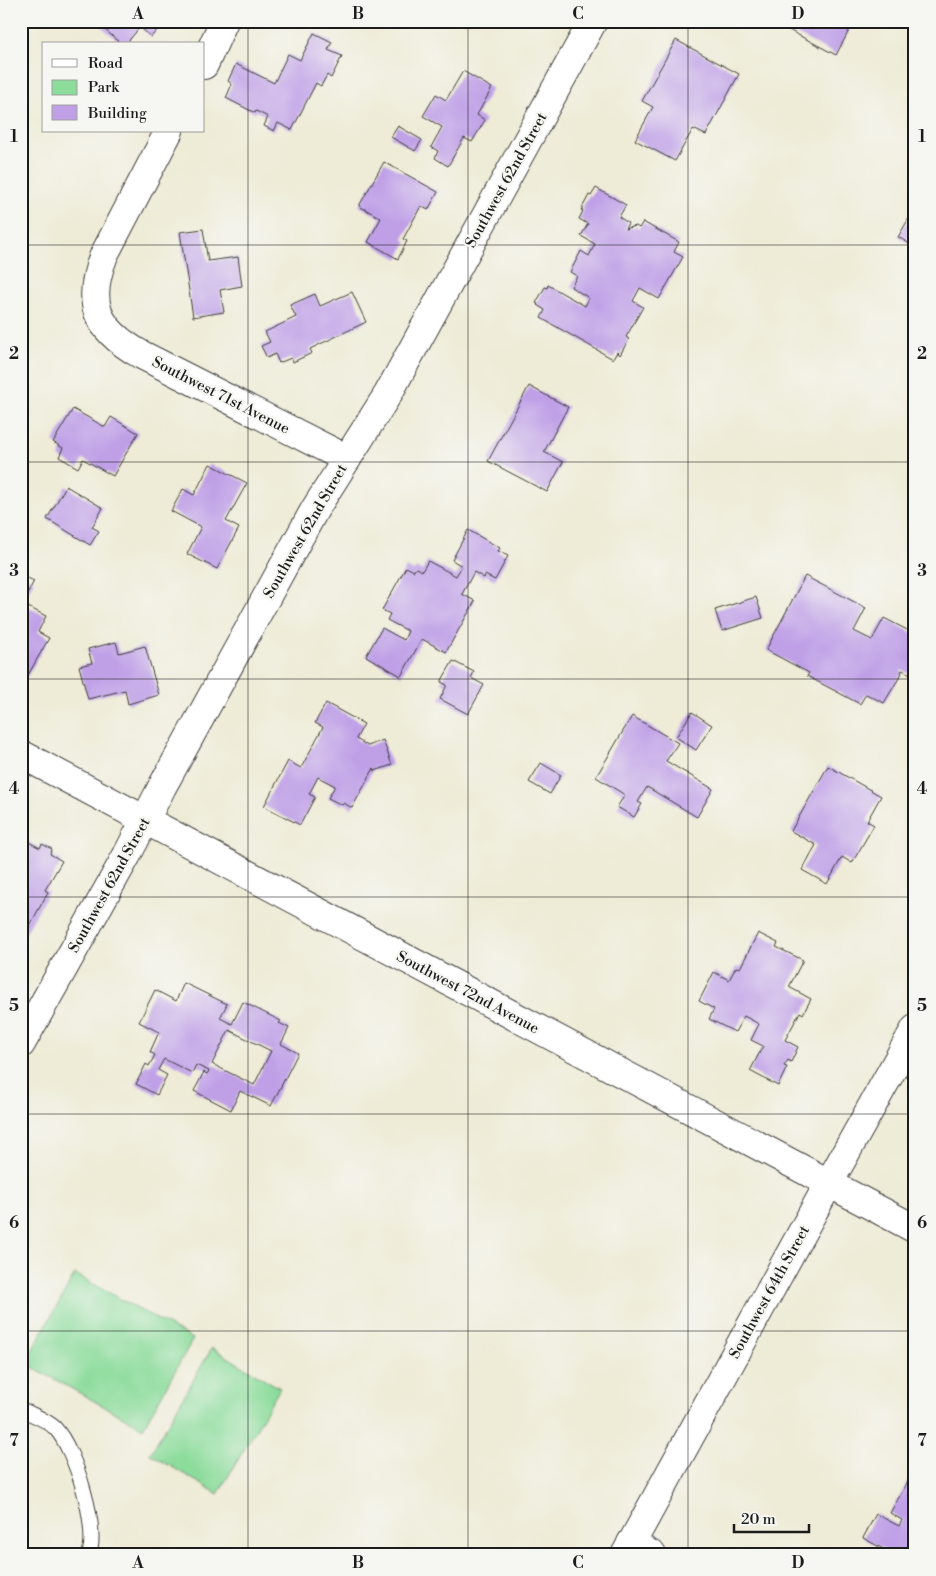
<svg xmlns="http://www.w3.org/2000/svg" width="936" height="1576" font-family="'Libre Bodoni',serif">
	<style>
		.green { fill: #8cdc9b; stroke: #547c5c }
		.building { fill: #bfa0e7; fill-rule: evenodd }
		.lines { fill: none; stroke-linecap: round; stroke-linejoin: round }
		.service-casing { stroke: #3c3b38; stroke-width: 16 }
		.minor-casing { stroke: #3c3b38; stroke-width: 30 }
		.tertiary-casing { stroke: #3c3b38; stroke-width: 30 }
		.service { stroke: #fff; stroke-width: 14 }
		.minor { stroke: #fff; stroke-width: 28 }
		.tertiary { stroke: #fff; stroke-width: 28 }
		.grid { fill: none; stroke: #1c1c1c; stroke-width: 1; stroke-opacity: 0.55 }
		.labels { text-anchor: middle; stroke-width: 4.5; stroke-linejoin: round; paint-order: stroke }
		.street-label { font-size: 15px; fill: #1c1c1c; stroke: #f6f6f2 }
		.neatline { fill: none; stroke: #1c1c1c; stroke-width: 2 }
		.grid-label { font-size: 16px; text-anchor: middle; font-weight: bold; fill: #1c1c1c }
	</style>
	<rect width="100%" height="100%" fill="#f6f6f2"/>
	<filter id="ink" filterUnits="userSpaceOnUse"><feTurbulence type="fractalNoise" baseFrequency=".02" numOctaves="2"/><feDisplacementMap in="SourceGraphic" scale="10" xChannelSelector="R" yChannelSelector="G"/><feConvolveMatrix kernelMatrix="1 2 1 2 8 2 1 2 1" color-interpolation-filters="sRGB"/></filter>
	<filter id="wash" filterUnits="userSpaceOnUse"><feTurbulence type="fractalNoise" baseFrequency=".0096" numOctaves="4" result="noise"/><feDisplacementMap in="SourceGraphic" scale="20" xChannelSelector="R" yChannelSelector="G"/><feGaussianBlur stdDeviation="1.12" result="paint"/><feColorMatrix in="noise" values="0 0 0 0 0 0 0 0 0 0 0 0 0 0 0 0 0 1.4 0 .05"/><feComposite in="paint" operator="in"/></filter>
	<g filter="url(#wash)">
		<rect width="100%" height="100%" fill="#eeebd6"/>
		<!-- green -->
		<g class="green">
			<path d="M75,1274l118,65 -50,89 -118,-65z"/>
			<path d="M212,1348l68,40 -62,106 -68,-40z"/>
		</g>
		<g id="blocks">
			<!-- building -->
			<g class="building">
				<path d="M103,21h62l-14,16 -11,-10 -14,17h-5l-21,-19z"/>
				<path d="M792,21h49l10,6 -15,28 -49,-26z"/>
				<path d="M314,33l18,9 -4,8 14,6 -11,22 -4,-3 -6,11 -5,-3 -24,47 -14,-7 -4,8 -10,-5 4,-9 -12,-6 -1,2 -29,-15 6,-14 -4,-3 8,-17 38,19 14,-29 12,6z"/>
				<path d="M676,40l63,34 -33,61 -13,-6 -18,32 -40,-21 18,-33 -11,-6z"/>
				<path d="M463,71l29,17 -15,27 8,5 -13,22 -8,-4 -16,28 -13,-8 3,-7 -7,-4 11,-20 -19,-11 13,-22 10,6z"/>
				<path d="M398,126l24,14 -7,11 -24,-14z"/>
				<path d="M384,162l54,30 -10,18 -7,-4 -18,33 4,2 -9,18 -30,-17 13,-24 -22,-12z"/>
				<path d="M596,188l30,17 -7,12 9,6 -3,6h1l1,-1 9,-2 3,2 4,-6 36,20 -5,10 9,5 -24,42 -19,-11 -7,13 10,6 -17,30 3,2 -9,16 -3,-3 -4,7 -72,-41 4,-8 -8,-5 1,-1 -2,-1 9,-16 2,1 1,-3 37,21 4,-8 -18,-11 6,-11 -7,-4 11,-21 8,5 6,-12 -14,-8 7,-12 -9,-5 4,-8 -2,-1 8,-15 2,1z"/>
				<path d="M915,208v39l-17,-10z"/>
				<path d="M203,229l5,32 30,-4 4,29 -22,4 4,22 -31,5 -13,-85z"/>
				<path d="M352,292l14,30 -56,27 2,4 -19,9 -2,-4 -12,5 -4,-9 -8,4 -6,-12 9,-4 -5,-10 31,-15 -6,-12 25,-11 5,12z"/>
				<path d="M529,386l39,21 -24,45 19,10 -16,30 -59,-31z"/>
				<path d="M73,409l32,18 6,-10 27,16 -25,43 -30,-17 -5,9 -19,-11 4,-9 -10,-6z"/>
				<path d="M210,464l37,19 -21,38 13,7 -22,41 -30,-15 14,-27 -30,-16 12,-22 11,6z"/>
				<path d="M66,486l37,22 -11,19 7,4 -9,14 -43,-26z"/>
				<path d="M468,530l32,18 -2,3 10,5 -13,24 -10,-5 -1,3 -10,-6 -12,22 13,7 -29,51 -24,-13 -21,37 -35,-20 16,-28 22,12 4,-9 -21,-11 3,-6 -8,-4 24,-43 8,4 2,-3 6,3 6,-10 28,15 6,-10 -10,-6z"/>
				<path d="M21,575l13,6 -12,23 24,12 -8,16 11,6 -22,39 -6,-3z"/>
				<path d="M805,576l61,32 -12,23 18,9 12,-22 31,16v42l-13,-6 -1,2 1,1 -18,30 -18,-9 -6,10 -53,-28 2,-3 -43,-23z"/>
				<path d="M756,597l7,21 -41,13 -7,-21z"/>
				<path d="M116,642l3,11 26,-7 14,49 -31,9 -3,-14 -37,9 -9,-33 13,-3 -4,-14z"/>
				<path d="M453,661l21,11 -3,6 13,7 -16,29 -28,-15 7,-14 -6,-3z"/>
				<path d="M326,703l38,21 -8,15 12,7 15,-6 9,25 -17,6 -1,-3 -22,40 -8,-5 -2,2 -14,-7 7,-12 -17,-9 -9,17 6,3 -15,28 -36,-19 24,-45 13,7 22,-41 -8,-4z"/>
				<path d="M692,712l20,13 -16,25 -20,-13z"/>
				<path d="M632,716l46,27 -12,18 47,28 -16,28 -50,-30 -9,15 4,2 -8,13 -17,-10 8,-12 -29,-18z"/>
				<path d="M541,763l20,12 -11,19 -21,-12z"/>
				<path d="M828,766l53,30 -14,25 7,4 -22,38 -10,-6 -15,27 -25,-14 14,-25 -25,-14z"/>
				<path d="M21,838l19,10 2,-4 10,5 -2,5 12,7 -17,29 3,2 -27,50z"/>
				<path d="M758,933l20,10 -2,4 27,13 -14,27 22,12 -8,15 -3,-2 -15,28 13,7 -7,15 -3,-2 -4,6 3,1 -9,19 -28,-15 13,-25 -12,-6 8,-16 -15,-8 -9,16 -26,-13 5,-10 -15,-8 15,-29 15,8 7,-13 4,1z"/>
				<path d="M184,983l43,21 -7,14 12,6 11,-22 38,19 -2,2 10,5 -8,16 17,9 -27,53 -31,-15 -9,19 -37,-19 10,-19 3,2 2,-3 -13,-6 -4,8 -28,-14 -6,11 9,5 -10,20 -21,-11 10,-20 3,2 6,-11 -5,-3 9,-20 -20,-10 16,-32 21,11zM229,1030l42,21 -17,34 -42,-21z"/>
				<path d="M910,1478l5,3v70l-3,4h-18l-31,-17 13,-24 23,12 3,-6 -12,-7z"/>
				<path d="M21,1532h1l5,23h-6z"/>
			</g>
		</g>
	</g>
	<g filter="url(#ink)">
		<use href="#blocks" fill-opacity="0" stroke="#3c3b38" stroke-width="1"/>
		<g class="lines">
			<defs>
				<path id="service" d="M21,1409c11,6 25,10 34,19 20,21 44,99 34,127"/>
				<g id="minor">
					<path d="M204,65l20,-44"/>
					<path d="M169,131l-65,124c-19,48 -8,74 36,99l207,105"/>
					<path d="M21,1044l106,-189 35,-68 153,-278 73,-115 205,-373"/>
					<path d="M631,1543l21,12"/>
					<path d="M625,1555l204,-372"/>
				</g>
				<g id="tertiary">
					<path d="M21,754l894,475"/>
					<path d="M829,1183l86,-154"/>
				</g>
			</defs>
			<!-- service casing -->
			<use href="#service" class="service-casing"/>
			<!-- minor casing -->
			<use href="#minor" class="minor-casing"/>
			<!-- tertiary casing -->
			<use href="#tertiary" class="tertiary-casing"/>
			<!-- service -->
			<use href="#service" class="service"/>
			<!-- minor -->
			<use href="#minor" class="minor"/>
			<!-- tertiary -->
			<use href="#tertiary" class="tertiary"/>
		</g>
	</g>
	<!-- grid -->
	<path class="grid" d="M248,21v1534M468,21v1534M688,21v1534M21,245h894M21,462h894M21,679h894M21,897h894M21,1114h894M21,1331h894"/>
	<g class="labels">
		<!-- street labels -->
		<g class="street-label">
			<text transform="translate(506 180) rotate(-61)" y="5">Southwest 62nd Street</text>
			<text transform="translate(221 395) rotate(27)" y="5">Southwest 71st Avenue</text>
			<text transform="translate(305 531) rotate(-60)" y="5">Southwest 62nd Street</text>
			<text transform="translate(109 885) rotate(-61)" y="5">Southwest 62nd Street</text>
			<text transform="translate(468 992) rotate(28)" y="5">Southwest 72nd Avenue</text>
			<text transform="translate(769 1292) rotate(-61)" y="5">Southwest 64th Street</text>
		</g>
	</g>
	<!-- margin -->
	<rect width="936" height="1576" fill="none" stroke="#f6f6f2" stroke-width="55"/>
	<!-- legend -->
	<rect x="42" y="42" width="162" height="90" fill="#f6f6f2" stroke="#9f9f9c"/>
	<rect x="52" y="59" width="25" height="8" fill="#ffffff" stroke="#9f9f9c"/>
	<text x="88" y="68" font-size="15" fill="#1c1c1c">Road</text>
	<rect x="52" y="80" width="25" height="15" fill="#8cdc9b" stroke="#9f9f9c"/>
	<text x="88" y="92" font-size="15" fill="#1c1c1c">Park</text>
	<rect x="52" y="105" width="25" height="15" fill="#bfa0e7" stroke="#9f9f9c"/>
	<text x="88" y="118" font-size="15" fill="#1c1c1c">Building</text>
	<!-- scale -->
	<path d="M734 1524v8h75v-8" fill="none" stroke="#1c1c1c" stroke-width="2.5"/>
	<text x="741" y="1524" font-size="15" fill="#1c1c1c" stroke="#f6f6f2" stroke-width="4" paint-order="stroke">20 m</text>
	<rect x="28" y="28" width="880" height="1520" class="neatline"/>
	<g class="grid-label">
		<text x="138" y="19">A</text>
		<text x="358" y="19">B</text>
		<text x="578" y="19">C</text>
		<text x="798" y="19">D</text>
		<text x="14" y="142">1</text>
		<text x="922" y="142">1</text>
		<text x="14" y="359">2</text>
		<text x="922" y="359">2</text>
		<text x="14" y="576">3</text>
		<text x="922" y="576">3</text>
		<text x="14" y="794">4</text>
		<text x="922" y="794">4</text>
		<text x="14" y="1011">5</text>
		<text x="922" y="1011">5</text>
		<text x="14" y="1228">6</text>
		<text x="922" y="1228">6</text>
		<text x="14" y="1446">7</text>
		<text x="922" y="1446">7</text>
		<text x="138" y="1568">A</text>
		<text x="358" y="1568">B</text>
		<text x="578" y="1568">C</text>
		<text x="798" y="1568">D</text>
	</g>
</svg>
